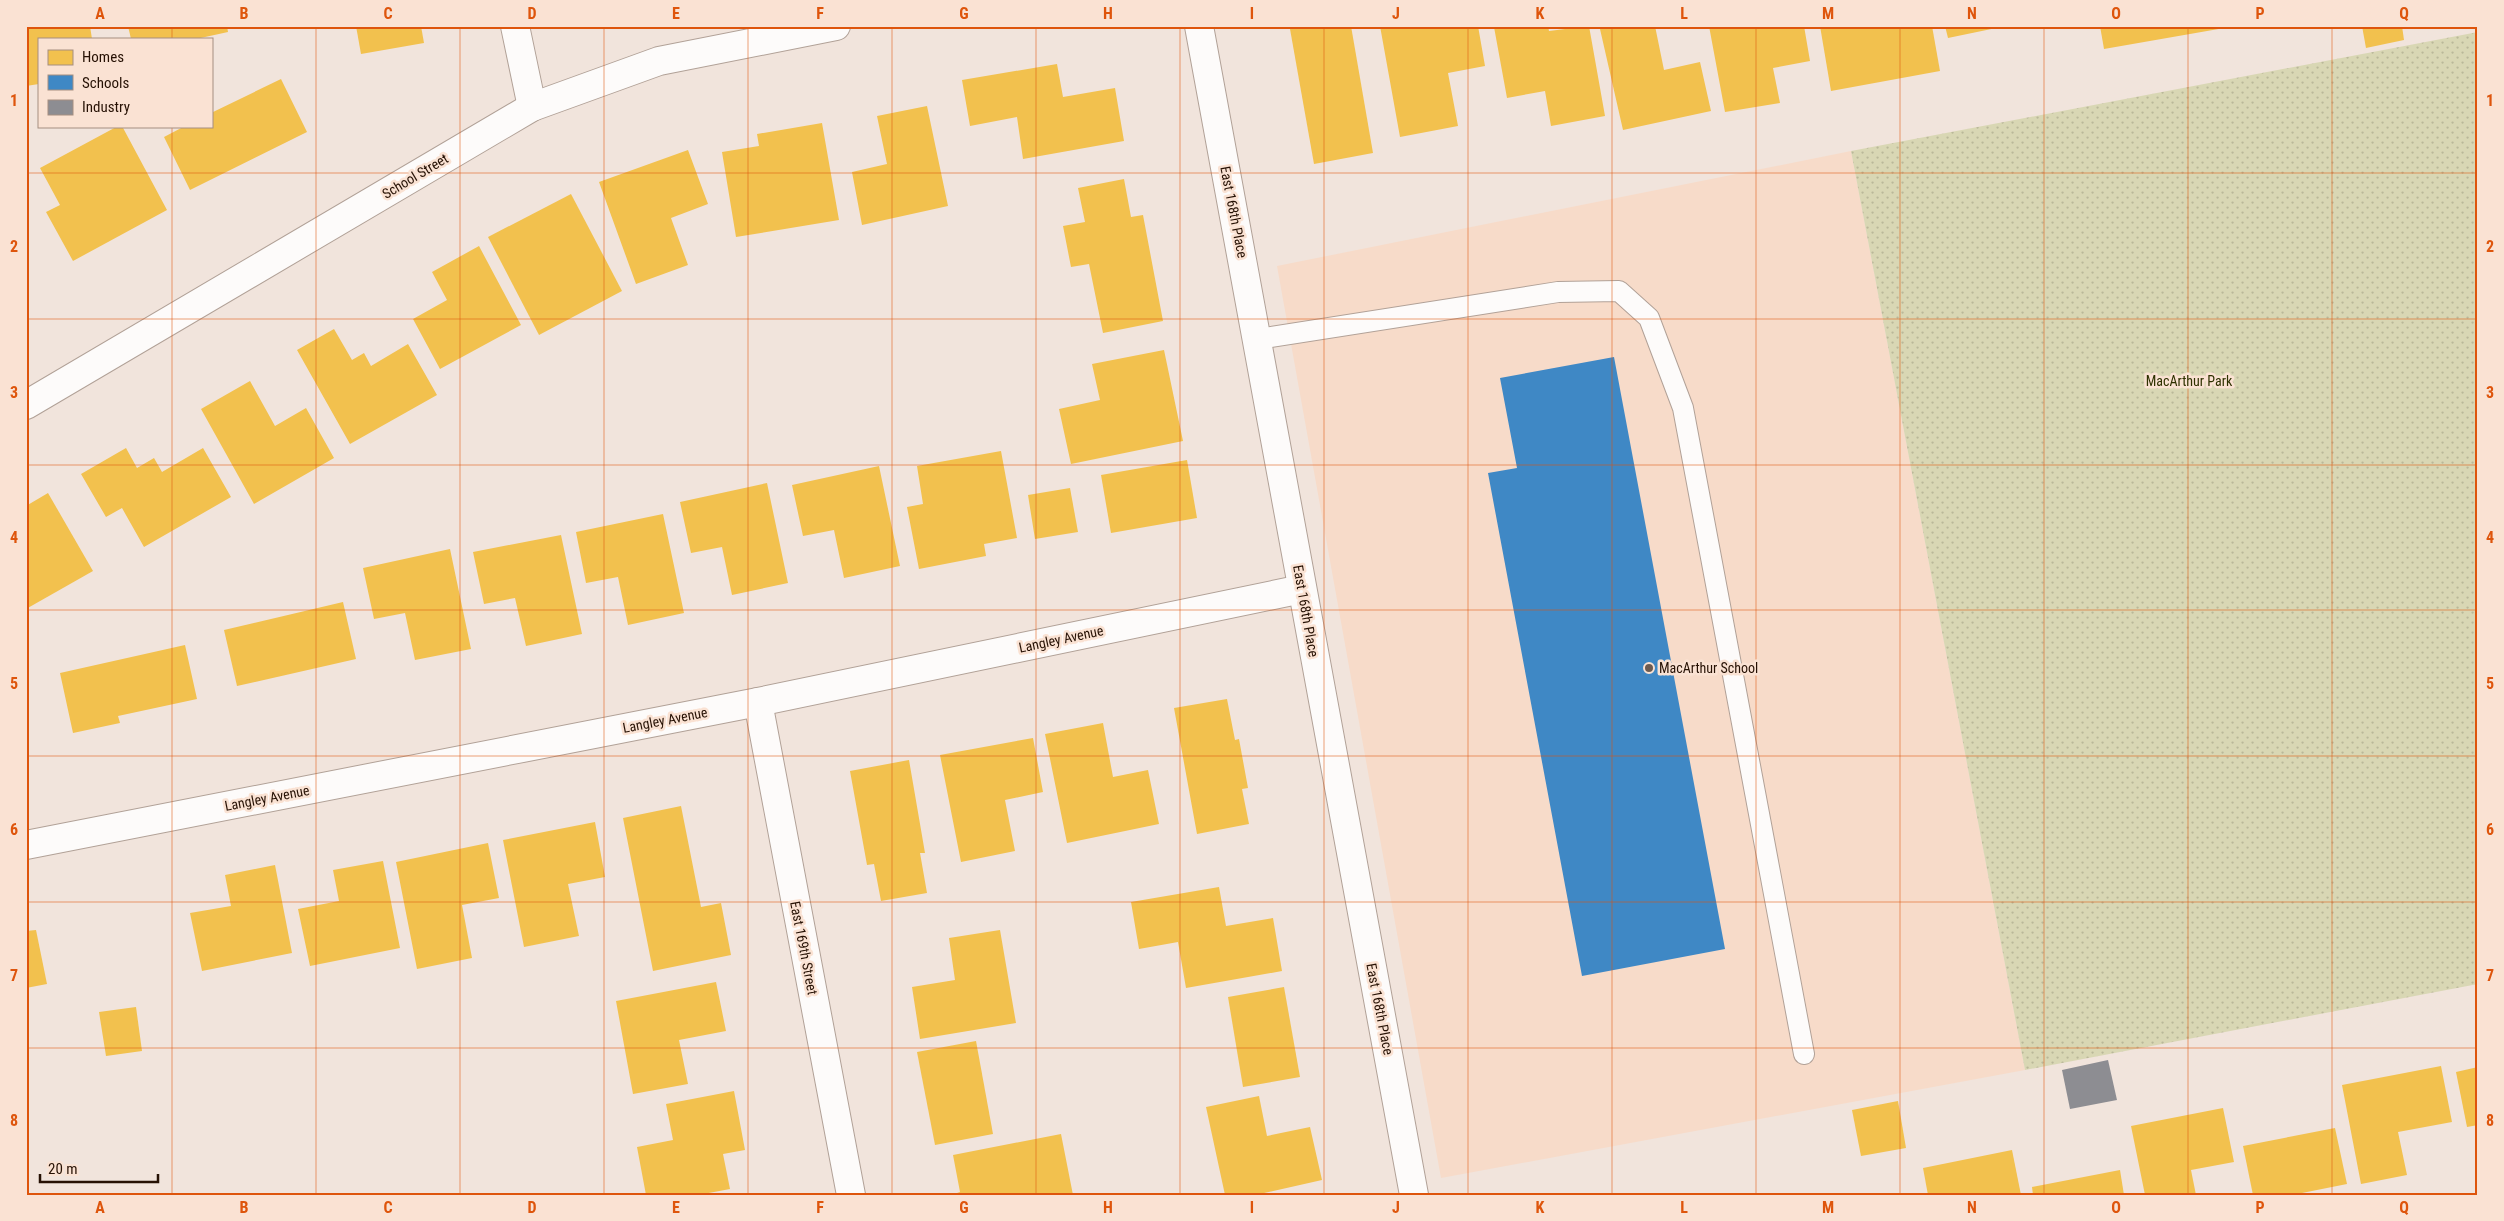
<svg xmlns="http://www.w3.org/2000/svg" width="2504" height="1221" font-family="'Roboto Condensed',sans-serif">
	<style>
		.built { fill: #f7dbc9 }
		.park { fill: url(#park-dots) }
		.homes { fill: #f2c14e }
		.schools { fill: #3f88c5 }
		.industry { fill: #8d8d92 }
		.lines { fill: none; stroke-linecap: round; stroke-linejoin: round }
		.lane-casing { stroke: #b1a197; stroke-width: 22 }
		.street-casing { stroke: #b1a197; stroke-width: 30 }
		.lane { stroke: #fdfbfa; stroke-width: 20 }
		.street { stroke: #fdfbfa; stroke-width: 28 }
		.grid { fill: none; stroke: #de550c; stroke-width: 1; stroke-opacity: 0.55 }
		.poi-dot { fill: #6d5b50; stroke: #fae2d3; stroke-width: 2 }
		.labels { text-anchor: middle; stroke-width: 5; stroke-linejoin: round; paint-order: stroke }
		.street-label { font-size: 14px; fill: #261104; stroke: #fae2d3 }
		.park-label { font-size: 14px; fill: #2e3100; stroke: #fae2d3 }
		.poi-label { font-size: 14px; fill: #261104; stroke: #fae2d3; text-anchor: start }
		.neatline { fill: none; stroke: #de550c; stroke-width: 2 }
		.grid-label { font-size: 16px; text-anchor: middle; font-weight: bold; fill: #de550c }
	</style>
	<defs>
		<pattern id="park-dots" width="8" height="8" patternUnits="userSpaceOnUse" patternTransform="scale(1.25)"><rect width="8" height="8" fill="#d9d7b4"/><path d="M2 2h.1M6 6h.1" fill="none" stroke="#bab899" stroke-width="1.8" stroke-linecap="round"/></pattern>
	</defs>
	<rect width="100%" height="100%" fill="#f1e4dc"/>
	<!-- built -->
	<path class="built" d="M1851,151l174,919 -584,108 -164,-912z"/>
	<!-- park -->
	<path class="park" d="M2478,32v952l-453,86 -174,-919z"/>
	<!-- homes -->
	<g class="homes">
		<path d="M26,26h64l2,13h-53v45l-13,2z"/>
		<path d="M128,26h99l1,6 -32,7h-65z"/>
		<path d="M356,26h65l3,17 -63,11z"/>
		<path d="M1305,26h46l22,127 -59,11 -24,-135z"/>
		<path d="M1380,26h98l7,40 -37,7 10,53 -58,11z"/>
		<path d="M1548,26l1,5 40,-5 16,90 -54,10 -6,-35 -38,7 -13,-71z"/>
		<path d="M1612,26h43l9,44 36,-8 11,49 -88,19 -23,-101z"/>
		<path d="M1709,26h95l6,35 -37,7 7,35 -55,9z"/>
		<path d="M1820,26h112l8,45 -109,20z"/>
		<path d="M1945,26h56v1l-53,11z"/>
		<path d="M2100,26h130v1l-126,22z"/>
		<path d="M2362,26h40l2,14 -38,8z"/>
		<path d="M1057,64l6,33 52,-9 9,53 -101,18 -6,-42 -47,9 -8,-46z"/>
		<path d="M281,79l26,53 -117,58 -26,-53 21,-11h26v-13z"/>
		<path d="M927,106l21,100 -86,19 -10,-53 35,-8 -10,-48z"/>
		<path d="M822,123l17,97 -103,17 -14,-85 37,-6 -2,-12z"/>
		<path d="M118,126h4l45,84 -94,51 -27,-49 14,-7 -20,-37z"/>
		<path d="M688,150l20,54 -37,14 17,47 -52,19 -37,-102z"/>
		<path d="M1124,179l7,38 12,-2 20,106 -60,12 -14,-69 -18,3 -8,-41 22,-4 -7,-34z"/>
		<path d="M571,194l51,97 -83,44 -51,-98z"/>
		<path d="M479,246l42,79 -81,44 -27,-50 34,-19 -15,-28z"/>
		<path d="M334,329l18,31 12,-7 7,13 37,-22 29,51 -87,49 -53,-94z"/>
		<path d="M1164,350l19,91 -112,23 -12,-55 41,-9 -8,-36z"/>
		<path d="M250,381l25,45 31,-18 28,50 -80,46 -53,-95z"/>
		<path d="M126,448l11,20 17,-10 8,14 41,-24 28,49 -87,50 -22,-39 -16,9 -25,-43z"/>
		<path d="M1001,451l16,87 -33,6 2,12 -67,13 -12,-62 16,-3 -6,-38z"/>
		<path d="M1187,460l10,58 -86,15 -10,-58z"/>
		<path d="M879,466l21,100 -56,12 -10,-48 -31,6 -11,-51z"/>
		<path d="M767,483l21,100 -56,12 -10,-48 -31,6 -11,-51z"/>
		<path d="M1070,488l8,44 -43,7 -7,-44z"/>
		<path d="M48,493l45,78 -67,38v-103z"/>
		<path d="M663,514l21,99 -56,12 -10,-48 -32,6 -10,-51z"/>
		<path d="M561,535l21,99 -56,12 -11,-48 -31,6 -11,-52z"/>
		<path d="M450,549l21,100 -56,11 -10,-47 -31,6 -11,-51z"/>
		<path d="M343,602l13,57 -119,27 -13,-56z"/>
		<path d="M185,645l12,54 -79,17 2,7 -47,10 -13,-60z"/>
		<path d="M1227,699l8,41 4,-1 9,49 -6,1 7,35 -52,10 -23,-126z"/>
		<path d="M1103,723l10,54 35,-7 11,54 -92,19 -22,-109z"/>
		<path d="M1033,738l10,54 -38,8 10,51 -54,11 -21,-107z"/>
		<path d="M909,760l16,93h-5l7,40 -46,8 -7,-37 -7,1 -17,-94z"/>
		<path d="M681,806l20,101 20,-4 10,52 -78,16 -30,-153z"/>
		<path d="M595,822l10,55 -37,7 11,52 -55,11 -21,-107z"/>
		<path d="M488,843l11,55 -37,7 10,53 -55,11 -21,-107z"/>
		<path d="M383,861l17,87 -90,18 -12,-57 41,-8 -6,-31z"/>
		<path d="M275,865l17,88 -90,18 -12,-58 41,-7 -6,-31z"/>
		<path d="M1219,887l7,39 47,-8 9,53 -96,17 -8,-46 -39,7 -8,-47z"/>
		<path d="M36,930l11,54 -21,4v-57z"/>
		<path d="M1000,930l16,93 -96,16 -8,-52 43,-7 -6,-42z"/>
		<path d="M716,982l10,49 -47,9 9,44 -55,10 -17,-93z"/>
		<path d="M1284,987l16,90 -57,10 -15,-90z"/>
		<path d="M136,1007l6,44 -36,5 -7,-44z"/>
		<path d="M976,1041l17,93 -58,11 -18,-93z"/>
		<path d="M2441,1066l11,56 -54,10 9,43 -46,9 -19,-99z"/>
		<path d="M2478,1067v58l-11,2 -11,-55z"/>
		<path d="M734,1091l11,59 -22,4 7,35 -32,6h-52l-9,-48 36,-7 -7,-36z"/>
		<path d="M1259,1096l8,40 43,-9 12,53 -67,15h-30l-19,-88z"/>
		<path d="M1898,1101l8,47 -45,8 -9,-46z"/>
		<path d="M2223,1108l11,54 -43,8 5,25h-51l-14,-69z"/>
		<path d="M2335,1128l12,56 -55,11h-39l-10,-49z"/>
		<path d="M1061,1134l12,61h-122l9,-3 -7,-37z"/>
		<path d="M2012,1150l9,45h-93l-5,-27z"/>
		<path d="M2120,1170l4,25h-91l-1,-8z"/>
	</g>
	<!-- schools -->
	<path class="schools" d="M1614,357l111,592 -143,27 -94,-503 29,-5 -17,-90z"/>
	<!-- industry -->
	<path class="industry" d="M2108,1060l9,40 -47,9 -8,-39z"/>
	<g class="lines">
		<defs>
			<path id="lane" d="M1258,339l300,-47 61,-1 30,27 34,90 121,646"/>
			<g id="street">
				<path d="M515,26l17,81"/>
				<path d="M1199,26c74,389 143,779 215,1169"/>
				<path d="M26,405l506,-298 127,-46 177,-35"/>
				<path d="M758,702l93,493"/>
				<path d="M26,845l732,-143 544,-113"/>
			</g>
		</defs>
		<!-- lane casing -->
		<use href="#lane" class="lane-casing"/>
		<!-- street casing -->
		<use href="#street" class="street-casing"/>
		<!-- lane -->
		<use href="#lane" class="lane"/>
		<!-- street -->
		<use href="#street" class="street"/>
	</g>
	<!-- grid -->
	<path class="grid" d="M172,26v13M316,26v1169M460,26v1169M604,26v1169M748,26v1169M892,26v1169M1036,26v1169M1180,26v1169M1324,26v1169M1468,26v1169M1612,26v1169M1756,26v1169M1900,26v1169M2044,26v1169M2188,26v1169M2332,26v1169M172,126v1069M26,173h2452M26,319h2452M26,465h2452M26,610h2452M26,756h2452M26,902h2452M26,1048h2452"/>
	<!-- markers -->
	<circle class="poi-dot" cx="1649" cy="668" r="5"/>
	<g class="labels">
		<!-- street labels -->
		<g class="street-label">
			<text transform="translate(415 176) rotate(-31)" y="5">School Street</text>
			<text transform="translate(1234 212) rotate(79)" y="5">East 168th Place</text>
			<text transform="translate(1306 611) rotate(80)" y="5">East 168th Place</text>
			<text transform="translate(1061 639) rotate(-12)" y="5">Langley Avenue</text>
			<text transform="translate(665 720) rotate(-11)" y="5">Langley Avenue</text>
			<text transform="translate(267 798) rotate(-11)" y="5">Langley Avenue</text>
			<text transform="translate(804 948) rotate(79)" y="5">East 169th Street</text>
			<text transform="translate(1380 1009) rotate(79)" y="5">East 168th Place</text>
		</g>
		<!-- park labels -->
		<g class="park-label">
			<text x="2189" y="386">MacArthur Park</text>
		</g>
		<!-- poi labels -->
		<g class="poi-label">
			<text x="1659" y="673">MacArthur School</text>
		</g>
	</g>
	<!-- border -->
	<rect width="2504" height="1221" fill="none" stroke="#fae2d3" stroke-width="55"/>
	<!-- legend -->
	<rect x="38" y="38" width="175" height="90" fill="#fae2d3" stroke="#a58e80"/>
	<rect x="48" y="50" width="25" height="15" fill="#f2c14e" stroke="#a58e80"/>
	<text x="82" y="62" font-size="15" fill="#261104">Homes</text>
	<rect x="48" y="75" width="25" height="15" fill="#3f88c5" stroke="#a58e80"/>
	<text x="82" y="88" font-size="15" fill="#261104">Schools</text>
	<rect x="48" y="100" width="25" height="15" fill="#8d8d92" stroke="#a58e80"/>
	<text x="82" y="112" font-size="15" fill="#261104">Industry</text>
	<!-- scale -->
	<path d="M40 1174v8h118v-8" fill="none" stroke="#261104" stroke-width="2.5"/>
	<text x="48" y="1174" font-size="15" fill="#261104" stroke="#fae2d3" stroke-width="4" paint-order="stroke">20 m</text>
	<rect x="28" y="28" width="2448" height="1166" class="neatline"/>
	<g class="grid-label">
		<text x="100" y="19">A</text>
		<text x="244" y="19">B</text>
		<text x="388" y="19">C</text>
		<text x="532" y="19">D</text>
		<text x="676" y="19">E</text>
		<text x="820" y="19">F</text>
		<text x="964" y="19">G</text>
		<text x="1108" y="19">H</text>
		<text x="1252" y="19">I</text>
		<text x="1396" y="19">J</text>
		<text x="1540" y="19">K</text>
		<text x="1684" y="19">L</text>
		<text x="1828" y="19">M</text>
		<text x="1972" y="19">N</text>
		<text x="2116" y="19">O</text>
		<text x="2260" y="19">P</text>
		<text x="2404" y="19">Q</text>
		<text x="14" y="106">1</text>
		<text x="2490" y="106">1</text>
		<text x="14" y="252">2</text>
		<text x="2490" y="252">2</text>
		<text x="14" y="398">3</text>
		<text x="2490" y="398">3</text>
		<text x="14" y="543">4</text>
		<text x="2490" y="543">4</text>
		<text x="14" y="689">5</text>
		<text x="2490" y="689">5</text>
		<text x="14" y="835">6</text>
		<text x="2490" y="835">6</text>
		<text x="14" y="981">7</text>
		<text x="2490" y="981">7</text>
		<text x="14" y="1126">8</text>
		<text x="2490" y="1126">8</text>
		<text x="100" y="1213">A</text>
		<text x="244" y="1213">B</text>
		<text x="388" y="1213">C</text>
		<text x="532" y="1213">D</text>
		<text x="676" y="1213">E</text>
		<text x="820" y="1213">F</text>
		<text x="964" y="1213">G</text>
		<text x="1108" y="1213">H</text>
		<text x="1252" y="1213">I</text>
		<text x="1396" y="1213">J</text>
		<text x="1540" y="1213">K</text>
		<text x="1684" y="1213">L</text>
		<text x="1828" y="1213">M</text>
		<text x="1972" y="1213">N</text>
		<text x="2116" y="1213">O</text>
		<text x="2260" y="1213">P</text>
		<text x="2404" y="1213">Q</text>
	</g>
</svg>
